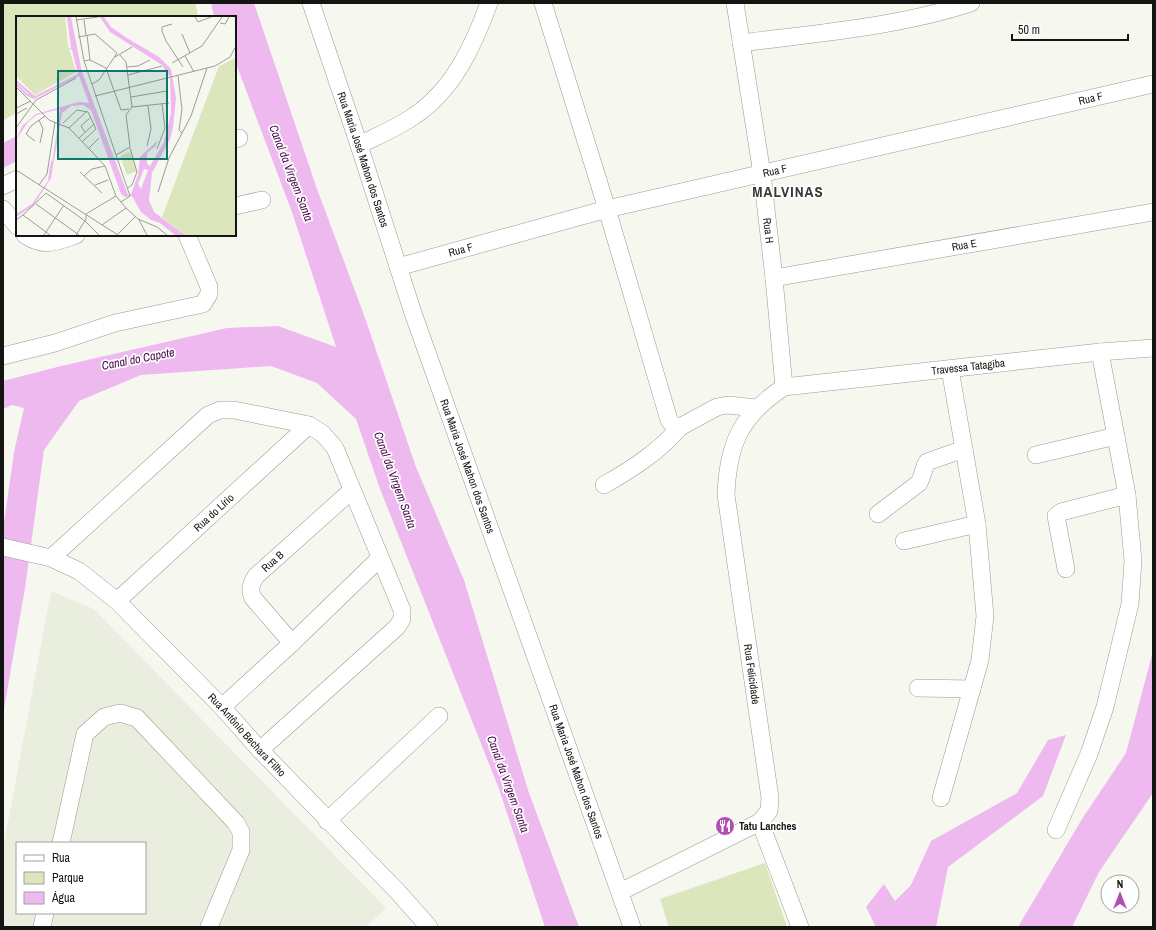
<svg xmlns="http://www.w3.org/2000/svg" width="1156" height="930" font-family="'Archivo Narrow',sans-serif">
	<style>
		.built { fill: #eaeedf; fill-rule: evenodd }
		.green { fill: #dbe6bc }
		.water { fill: #eeb9ef }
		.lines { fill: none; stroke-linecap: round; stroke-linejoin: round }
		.minor-casing { stroke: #999b93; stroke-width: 18 }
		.minor { stroke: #fff; stroke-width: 17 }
		.labels { text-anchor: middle; stroke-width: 3.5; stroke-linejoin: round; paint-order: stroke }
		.street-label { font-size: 11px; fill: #141512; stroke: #fff }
		.poi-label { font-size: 11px; font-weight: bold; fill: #141512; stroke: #fff; text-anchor: start }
		.water-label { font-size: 12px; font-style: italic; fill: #48084c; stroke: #fff }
		.district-label { font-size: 15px; font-weight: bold; letter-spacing: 1px; fill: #383a34; stroke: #fff }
		.inset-river { fill: none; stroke: #eeb9ef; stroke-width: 2 }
		.inset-road { fill: none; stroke: #9c9d97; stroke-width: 1 }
		.view { fill: #0f766e; fill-opacity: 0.15; stroke: #0f766e; stroke-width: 2 }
		.inset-edge { fill: none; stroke: #141512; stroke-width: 2 }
	</style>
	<rect width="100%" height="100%" fill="#f6f8f0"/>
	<!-- built -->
	<path class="built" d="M51,591l43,18 292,299 -20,19h-363v-78zM17,843h128v70h-128z"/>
	<!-- green -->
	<g class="green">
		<path d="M3,3h192l3,11 -6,3h-175v96l-14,7z"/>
		<path d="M765,863l22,64h-118l-9,-28z"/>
	</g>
	<!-- water -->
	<g class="water">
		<path d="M211,3h43l62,183 48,129 52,152 48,113 65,213 50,134h-34l-46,-138 -119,-300 -24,-70 -39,-36 -46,-17 -130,9 -62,26 -35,49 -19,138 -22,127v-185l11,-78 10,-44 -12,-3 -9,4v-28l58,-15 166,-38 51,-2 58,21 -43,-132 -58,-154v-44h-21z"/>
		<path d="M17,136v25l-14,7v-25z"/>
		<path d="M1153,651v142l-54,79 -27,55h-54l64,-108 44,-66z"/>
		<path d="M1066,735l-23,61 -95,71 -12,60h-60l-10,-20 18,-23 11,17 16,-16 20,-44 86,-48 31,-53z"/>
	</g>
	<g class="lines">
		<defs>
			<g id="minor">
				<path id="s1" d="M311,3l48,142 54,168 219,614"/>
				<path d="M543,3l64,206 62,211 4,5 7,2 37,-20 11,-2 28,3"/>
				<path id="s2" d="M735,3l27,171 12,104 10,109"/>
				<path d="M741,43c77,-10 156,-16 230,-40"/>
				<path d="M235,139l4,-1"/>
				<path d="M359,145c18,-9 38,-17 55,-29 39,-26 59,-69 75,-113"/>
				<path d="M3,186l14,-7"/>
				<path d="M235,206l27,-6"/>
				<path d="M3,209l14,17"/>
				<path d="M25,235c19,13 31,7 51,0"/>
				<path id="s3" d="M398,267l209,-58 546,-125"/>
				<path id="s4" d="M774,278l379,-66"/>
				<path d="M3,356l52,-13 60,-20 88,-19 6,-10v-7l-22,-52"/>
				<path d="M1036,455l80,-19"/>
				<path d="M604,485c28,-16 56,-34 76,-58"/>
				<path d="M878,514l41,-31c4,-7 4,-14 8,-21l37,-13"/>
				<path d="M904,541l73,-17"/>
				<path id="s5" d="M3,547l48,11 28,13 38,30 105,106 38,43 137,141 32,36"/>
				<path d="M51,558l157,-143 12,-5h14l75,15 14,9 12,14 67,162v9l-5,8 -137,123"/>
				<path d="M1066,569l-10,-53 5,-4 66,-17"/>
				<path id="s6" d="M117,601l192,-176"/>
				<path id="s7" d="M292,643l-39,-45c-4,-8 -2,-14 3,-22l95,-85"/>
				<path d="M918,688l54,1"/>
				<path d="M222,707l70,-64 88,-85"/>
				<path d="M941,798l39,-138 5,-44 -8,-92 -27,-155"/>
				<path d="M327,821l112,-105"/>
				<path d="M760,822l40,105"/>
				<path d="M1056,830l33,-76 16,-47 25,-103 3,-43 -6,-66 -27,-143"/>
				<path d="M61,843l24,-109 19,-17 16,-4 17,5 99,105 5,9v18l-32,77"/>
				<path id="s8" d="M620,892l140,-70 9,-11 1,-13 -44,-303c2,-51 14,-79 58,-108l316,-35 53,-4"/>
				<path d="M42,927l3,-14"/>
			</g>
		</defs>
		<!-- minor casing -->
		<use href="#minor" class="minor-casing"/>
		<!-- minor -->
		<use href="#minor" class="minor"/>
	</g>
	<!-- icons -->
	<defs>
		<symbol id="restaurant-disc" viewBox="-11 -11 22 22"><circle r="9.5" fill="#b14fb6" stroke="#fff"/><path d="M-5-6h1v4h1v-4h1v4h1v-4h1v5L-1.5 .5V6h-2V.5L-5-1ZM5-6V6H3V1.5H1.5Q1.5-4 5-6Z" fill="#fff"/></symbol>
	</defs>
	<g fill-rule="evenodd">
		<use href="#restaurant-disc" x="714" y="815" width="22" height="22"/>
	</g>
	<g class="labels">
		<!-- street labels -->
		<g class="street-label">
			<text dy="4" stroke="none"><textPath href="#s3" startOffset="713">Rua F</textPath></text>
			<text dy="4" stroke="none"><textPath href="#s1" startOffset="165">Rua Maria José Mahon dos Santos</textPath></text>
			<text dy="4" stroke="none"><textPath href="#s3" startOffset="389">Rua F</textPath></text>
			<text dy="4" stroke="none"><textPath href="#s2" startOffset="230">Rua H</textPath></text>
			<text dy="4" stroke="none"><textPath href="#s4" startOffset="193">Rua E</textPath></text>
			<text dy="4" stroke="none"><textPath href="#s3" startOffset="65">Rua F</textPath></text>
			<text dy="4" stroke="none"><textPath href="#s8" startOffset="804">Travessa Tatagiba</textPath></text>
			<text dy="4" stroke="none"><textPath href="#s1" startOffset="489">Rua Maria José Mahon dos Santos</textPath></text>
			<text dy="4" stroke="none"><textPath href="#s6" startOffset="131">Rua do Lírio</textPath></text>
			<text dy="4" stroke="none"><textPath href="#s7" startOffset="105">Rua B</textPath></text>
			<text transform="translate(752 674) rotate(82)" y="4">Rua Felicidade</text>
			<text dy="4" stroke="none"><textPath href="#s5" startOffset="315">Rua Antônio Bechara Filho</textPath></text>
			<text dy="4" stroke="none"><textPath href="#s1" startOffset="813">Rua Maria José Mahon dos Santos</textPath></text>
		</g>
		<!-- poi labels -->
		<g class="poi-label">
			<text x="739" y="830">Tatu Lanches</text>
		</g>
		<!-- water labels -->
		<g class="water-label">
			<text transform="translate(291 173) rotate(69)" y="4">Canal da Virgem Santa</text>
			<text transform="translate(138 359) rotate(-11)" y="4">Canal do Capote</text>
			<text transform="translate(395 480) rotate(70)" y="4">Canal da Virgem Santa</text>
			<text transform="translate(508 784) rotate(70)" y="4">Canal da Virgem Santa</text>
		</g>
		<!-- district labels -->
		<g class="district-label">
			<text x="788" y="197">MALVINAS</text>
		</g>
	</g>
	<!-- overview -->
	<g transform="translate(16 16)">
		<rect width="220" height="220" fill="#f6f8f0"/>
		<path d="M0,1h49l3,28 8,27 -41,23 -19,-19zM220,42v177h-51l-23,-18 57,-151zM114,136l7,19 -10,4 -7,-19z" fill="#dbe6bc"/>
		<path d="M51,1h4l11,55 46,123 3,-1 7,-19 2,-18 18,-17 -2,6 -9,7v11l3,2 14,-24 7,-29 -1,-36 -8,-12 -52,-33 -10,-15h4l7,10 16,11 32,19 12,12 5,29 -3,29 -3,12 -18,34 -3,27 5,12 31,23h-10l-15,-12 -9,-3 -10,-8 -9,-16 -7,1 -4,-3 -30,-84 -8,-5 -12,1 -9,7 -11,65 -18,28 -17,11v-3l16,-10 18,-26 10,-69 -23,6 -9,7 -12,18 6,-14 14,-12 43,-12 10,1 -10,-27 -45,23 -18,-17v-2l19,16 43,-22 -6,-24 -3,-2h2zM128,153l4,1 -7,19 -3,-5z" fill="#eeb9ef" fill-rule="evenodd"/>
		<path class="inset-river" d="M0,68l10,10 8,4M33,164l3,-19"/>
		<path class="inset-road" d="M60,1l8,44 46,135 -9,6M179,1l3,5 13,-5M60,4l22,-3M68,4l2,15M204,7l5,1 4,-7M156,8l-10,3v4l4,10 17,26M166,18l8,19M71,19l3,25M62,21l17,-3 22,19 -18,27 -7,4M104,39l6,7 6,45M169,40l9,16M99,41l17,-10M68,45l6,-1 16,8 15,42 8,-1M156,47l30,-17 20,-29M111,51l11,-1 12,-6M112,59l34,-9M162,60l4,33 -3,21 3,3M0,71l33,33 20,8 26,27 10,11 11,30 10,12 12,11 19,8 10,8M79,80l120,-30 15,-9 6,-11M115,81l36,-6M116,91l37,-4M0,92l15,-7M0,98l11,-6M23,104l4,9 -3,14M47,107l14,-13 11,2 8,17 -14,13M0,112l20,-28 40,-22M53,112l18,-17M69,116l-4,-6 10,-9M63,122l15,-14M19,125l-9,-7 5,-8 14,-10M131,130l4,-17 -3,-23M73,132l10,-10M141,133l8,-21 -3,-24M100,139l14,-8 -4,-32 6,-8M0,154l102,65M64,156l22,21M68,160l8,-7 13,-3M23,169l8,-11 8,-52M79,169l13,-5M112,172l4,-3 5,-13 -7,-24M142,176l11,-34 22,-42 16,-48M20,188l43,31M70,198l30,-18M7,199l23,-22 39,28 14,14M0,204l7,-5 27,20M123,204l8,15M86,209l24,-17M28,219l20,-30M60,219l10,-16v-4M101,219l19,-19"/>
		<path class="view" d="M42,55h109v88h-109z"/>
		<rect width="220" height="220" class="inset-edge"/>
	</g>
	<!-- border -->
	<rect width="1156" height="930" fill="none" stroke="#141512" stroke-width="8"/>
	<!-- legend -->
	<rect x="16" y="842" width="130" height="72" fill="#ffffff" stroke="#a1a1a0"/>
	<rect x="24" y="855" width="20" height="6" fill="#ffffff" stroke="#a1a1a0"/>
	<text x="52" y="862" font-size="12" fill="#141512">Rua</text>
	<rect x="24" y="872" width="20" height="12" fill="#dbe6bc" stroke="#a1a1a0"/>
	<text x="52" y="882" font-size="12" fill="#141512">Parque</text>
	<rect x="24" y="892" width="20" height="12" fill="#eeb9ef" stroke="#a1a1a0"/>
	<text x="52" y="902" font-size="12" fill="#141512">Água</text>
	<!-- north arrow -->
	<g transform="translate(1120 894)"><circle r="19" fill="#ffffff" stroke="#a1a1a0"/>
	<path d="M0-3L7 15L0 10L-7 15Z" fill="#b14fb6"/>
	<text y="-6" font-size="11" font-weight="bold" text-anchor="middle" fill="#141512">N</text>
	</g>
	<!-- scale -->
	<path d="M1012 34v6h116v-6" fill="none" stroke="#141512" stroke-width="2"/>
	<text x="1018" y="34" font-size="12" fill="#141512" stroke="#ffffff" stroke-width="3" paint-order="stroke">50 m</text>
</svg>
